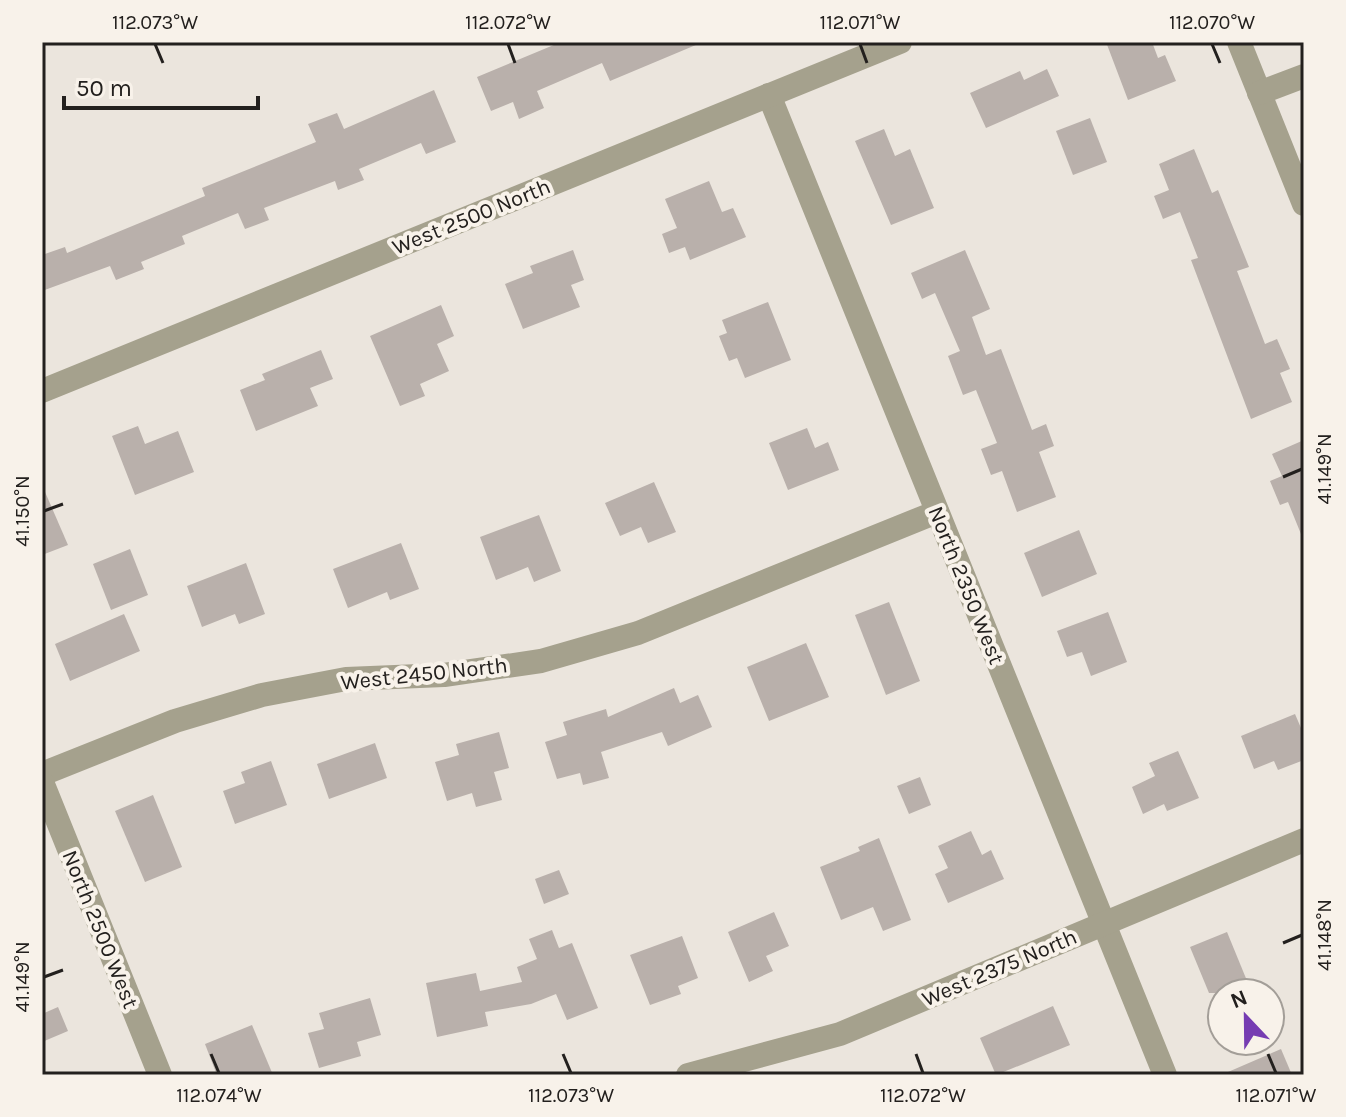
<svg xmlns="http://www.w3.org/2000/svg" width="1346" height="1117" font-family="Karla,sans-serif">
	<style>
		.building { fill: #b9b0ab }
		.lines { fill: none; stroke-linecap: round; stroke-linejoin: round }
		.minor { stroke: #a5a18d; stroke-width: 24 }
		.ticks { fill: none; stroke: #23201e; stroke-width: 3 }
		.labels { text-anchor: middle; stroke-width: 8; stroke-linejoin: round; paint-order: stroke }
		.street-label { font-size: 22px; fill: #23201e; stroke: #f8f2ea }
		.neatline { fill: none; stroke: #23201e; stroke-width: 3 }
		.ticks-label { font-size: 20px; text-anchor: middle; fill: #23201e }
	</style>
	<rect width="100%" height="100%" fill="#ebe5dd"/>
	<!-- building -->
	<g class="building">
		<path d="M561,42h142l-93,39 -8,-18 -65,28 7,17 -25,11 -6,-17 -22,9 -14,-34z"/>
		<path d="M1106,42h46l6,16 7,-3 11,26 -48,19z"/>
		<path d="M1047,69l12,27 -73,32 -16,-35 50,-22 4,9z"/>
		<path d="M434,90l22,52 -30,12 -5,-11 -62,26 5,11 -26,10 -3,-9 -71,27 5,12 -24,9 -7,-16 -56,23 3,8 -44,18 3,7 -28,11 -6,-14 -68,25v-36l23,-8 2,6 138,-57 -3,-8 114,-46 -8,-18 29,-11 7,16z"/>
		<path d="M1090,118l17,44 -34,13 -17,-44z"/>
		<path d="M884,129l11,27 15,-7 24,59 -43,17 -36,-84z"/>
		<path d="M1194,149l18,44 6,-3 31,77 -12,4 28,73 12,-5 13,30 -10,4 12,29 -41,17 -60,-159 7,-2 -18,-46 -17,7 -9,-23 15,-6 -10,-26z"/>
		<path d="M709,181l13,31 11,-4 13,29 -56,23 -5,-13 -16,6 -7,-19 15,-6 -12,-29z"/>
		<path d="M573,250l11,30 -13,5 9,22 -57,22 -18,-45 28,-11 -3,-7z"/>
		<path d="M965,250l25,59 -18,8 14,38 15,-6 31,81 14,-6 8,22 -15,6 17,45 -39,15 -15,-41 -11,4 -10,-26 16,-6 -21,-53 -13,5 -15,-39 12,-5 -25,-58 -13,6 -11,-26z"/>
		<path d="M768,302l23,58 -46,18 -8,-20 -8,3 -10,-25 8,-3 -5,-13z"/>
		<path d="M441,305l13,31 -17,8 12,27 -29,13 5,12 -25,10 -30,-70z"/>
		<path d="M321,350l12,29 -23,9 8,18 -62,25 -16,-41 25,-10 -3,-6z"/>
		<path d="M138,426l7,18 33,-13 16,41 -59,23 -23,-59z"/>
		<path d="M807,428l8,20 13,-6 11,28 -51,20 -19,-47z"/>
		<path d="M1304,440v99h-1l-15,-37 -8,3 -10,-24 12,-5 -10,-22z"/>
		<path d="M654,482l22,50 -28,11 -7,-16 -21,9 -15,-33z"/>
		<path d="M42,485l26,60 -26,10z"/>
		<path d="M539,515l22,56 -27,11 -6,-15 -32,13 -16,-43z"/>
		<path d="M1079,530l18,44 -55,23 -18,-44z"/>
		<path d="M401,543l18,46 -29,11 -3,-8 -39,16 -15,-39z"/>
		<path d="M130,549l18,46 -37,15 -18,-46z"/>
		<path d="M246,563l19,51 -26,10 -4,-10 -33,13 -15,-41z"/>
		<path d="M889,602l31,79 -34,14 -31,-80z"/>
		<path d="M1108,612l19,50 -36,14 -9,-24 -15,5 -10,-26z"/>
		<path d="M124,614l16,37 -70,30 -15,-37z"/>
		<path d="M806,643l23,54 -60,24 -22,-54z"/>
		<path d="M674,688l6,15 18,-8 14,32 -44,19 -6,-14 -61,20 8,26 -26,7 -3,-12 -23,6 -12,-37 22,-7 -4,-13 43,-13 2,8z"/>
		<path d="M1295,714l9,21v25l-26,10 -4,-9 -20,8 -13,-33z"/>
		<path d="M499,732l10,36 -15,4 8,28 -26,7 -4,-14 -25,8 -12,-39 24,-7 -3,-11z"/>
		<path d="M375,743l12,35 -58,21 -12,-35z"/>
		<path d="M1178,751l21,47 -32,13 -3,-7 -21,10 -11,-27 23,-11 -6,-13z"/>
		<path d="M271,761l16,44 -52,19 -12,-33 22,-8 -4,-11z"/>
		<path d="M920,777l11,28 -22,9 -12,-28z"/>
		<path d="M153,795l29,72 -37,15 -30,-71z"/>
		<path d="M971,831l11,24 9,-5 13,29 -56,24 -13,-29 13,-6 -10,-22z"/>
		<path d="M879,838l32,82 -28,11 -10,-24 -32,13 -21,-53 40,-16 -2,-4z"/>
		<path d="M559,870l10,24 -25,10 -9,-25z"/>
		<path d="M774,912l15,34 -23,10 7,15 -24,11 -21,-50z"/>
		<path d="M552,930l7,18 13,-5 26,65 -31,12 -11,-26 -25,10 -46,8 3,14 -51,11 -11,-54 50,-10 4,18 42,-9 -5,-15 20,-8 -8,-20z"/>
		<path d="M1227,932l25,61h-43l-19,-46z"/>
		<path d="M682,936l16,42 -20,8 3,8 -31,11 -20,-50z"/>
		<path d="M370,998l11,37 -24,7 4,14 -42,12 -11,-35 16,-4 -5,-16z"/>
		<path d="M1053,1006l17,39 -74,30 -16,-37z"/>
		<path d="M58,1007l10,24 -26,11v-28z"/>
		<path d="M252,1025l21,50h-56l-12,-31z"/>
		<path d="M1281,1049l11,26h-71z"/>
	</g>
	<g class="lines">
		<!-- minor -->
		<g class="minor">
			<path d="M1239,42l65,162"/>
			<path d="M1259,93l45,-17"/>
			<path d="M769,95l396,980"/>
			<path d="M42,391l858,-349"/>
			<path d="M42,774l133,-53 87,-26 84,-16 98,-4 97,-14 97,-28 299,-121"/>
			<path d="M42,782l118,293"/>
			<path d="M688,1075l152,-41 464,-194"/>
		</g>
	</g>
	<!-- ticks -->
	<path class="ticks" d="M155,44l8,19M508,44l7,19M860,44l7,19M1212,44l8,19M1283,477l19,-8M44,511l19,-7M1283,943l19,-8M44,977l19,-7M211,1054l8,19M563,1054l8,19M916,1054l7,19M1268,1054l8,19"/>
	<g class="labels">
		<!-- street labels -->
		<g class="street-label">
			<text transform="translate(471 216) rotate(-22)" y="8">West 2500 North</text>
			<text transform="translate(967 585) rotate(68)" y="8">North 2350 West</text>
			<text transform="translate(424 673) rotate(-6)" y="8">West 2450 North</text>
			<text transform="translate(101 929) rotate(68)" y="8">North 2500 West</text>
			<text transform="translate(999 967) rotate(-23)" y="8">West 2375 North</text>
		</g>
	</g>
	<!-- border -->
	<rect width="1346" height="1117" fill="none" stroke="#f8f2ea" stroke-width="88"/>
	<!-- north arrow -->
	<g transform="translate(1246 1017) rotate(338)"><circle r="38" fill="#f8f2ea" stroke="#a39e98" stroke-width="2"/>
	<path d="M0-6L14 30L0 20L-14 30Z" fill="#763cb2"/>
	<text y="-12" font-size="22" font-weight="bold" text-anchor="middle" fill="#23201e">N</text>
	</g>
	<!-- scale -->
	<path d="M64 96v12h194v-12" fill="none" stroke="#23201e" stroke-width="4"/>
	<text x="76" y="96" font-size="24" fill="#23201e" stroke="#f8f2ea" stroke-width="6" paint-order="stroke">50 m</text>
	<rect x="44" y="44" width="1258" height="1029" class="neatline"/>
	<g class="ticks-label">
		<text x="155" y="29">112.073°W</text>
		<text x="508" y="29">112.072°W</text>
		<text x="860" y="29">112.071°W</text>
		<text x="1212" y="29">112.070°W</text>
		<text transform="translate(1324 469) rotate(-90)" y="7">41.149°N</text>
		<text transform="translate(22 511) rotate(-90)" y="7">41.150°N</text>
		<text transform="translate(1324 935) rotate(-90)" y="7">41.148°N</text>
		<text transform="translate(22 977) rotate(-90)" y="7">41.149°N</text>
		<text x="219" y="1102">112.074°W</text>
		<text x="571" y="1102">112.073°W</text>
		<text x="923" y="1102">112.072°W</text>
		<text x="1276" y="1102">112.071°W</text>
	</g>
</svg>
